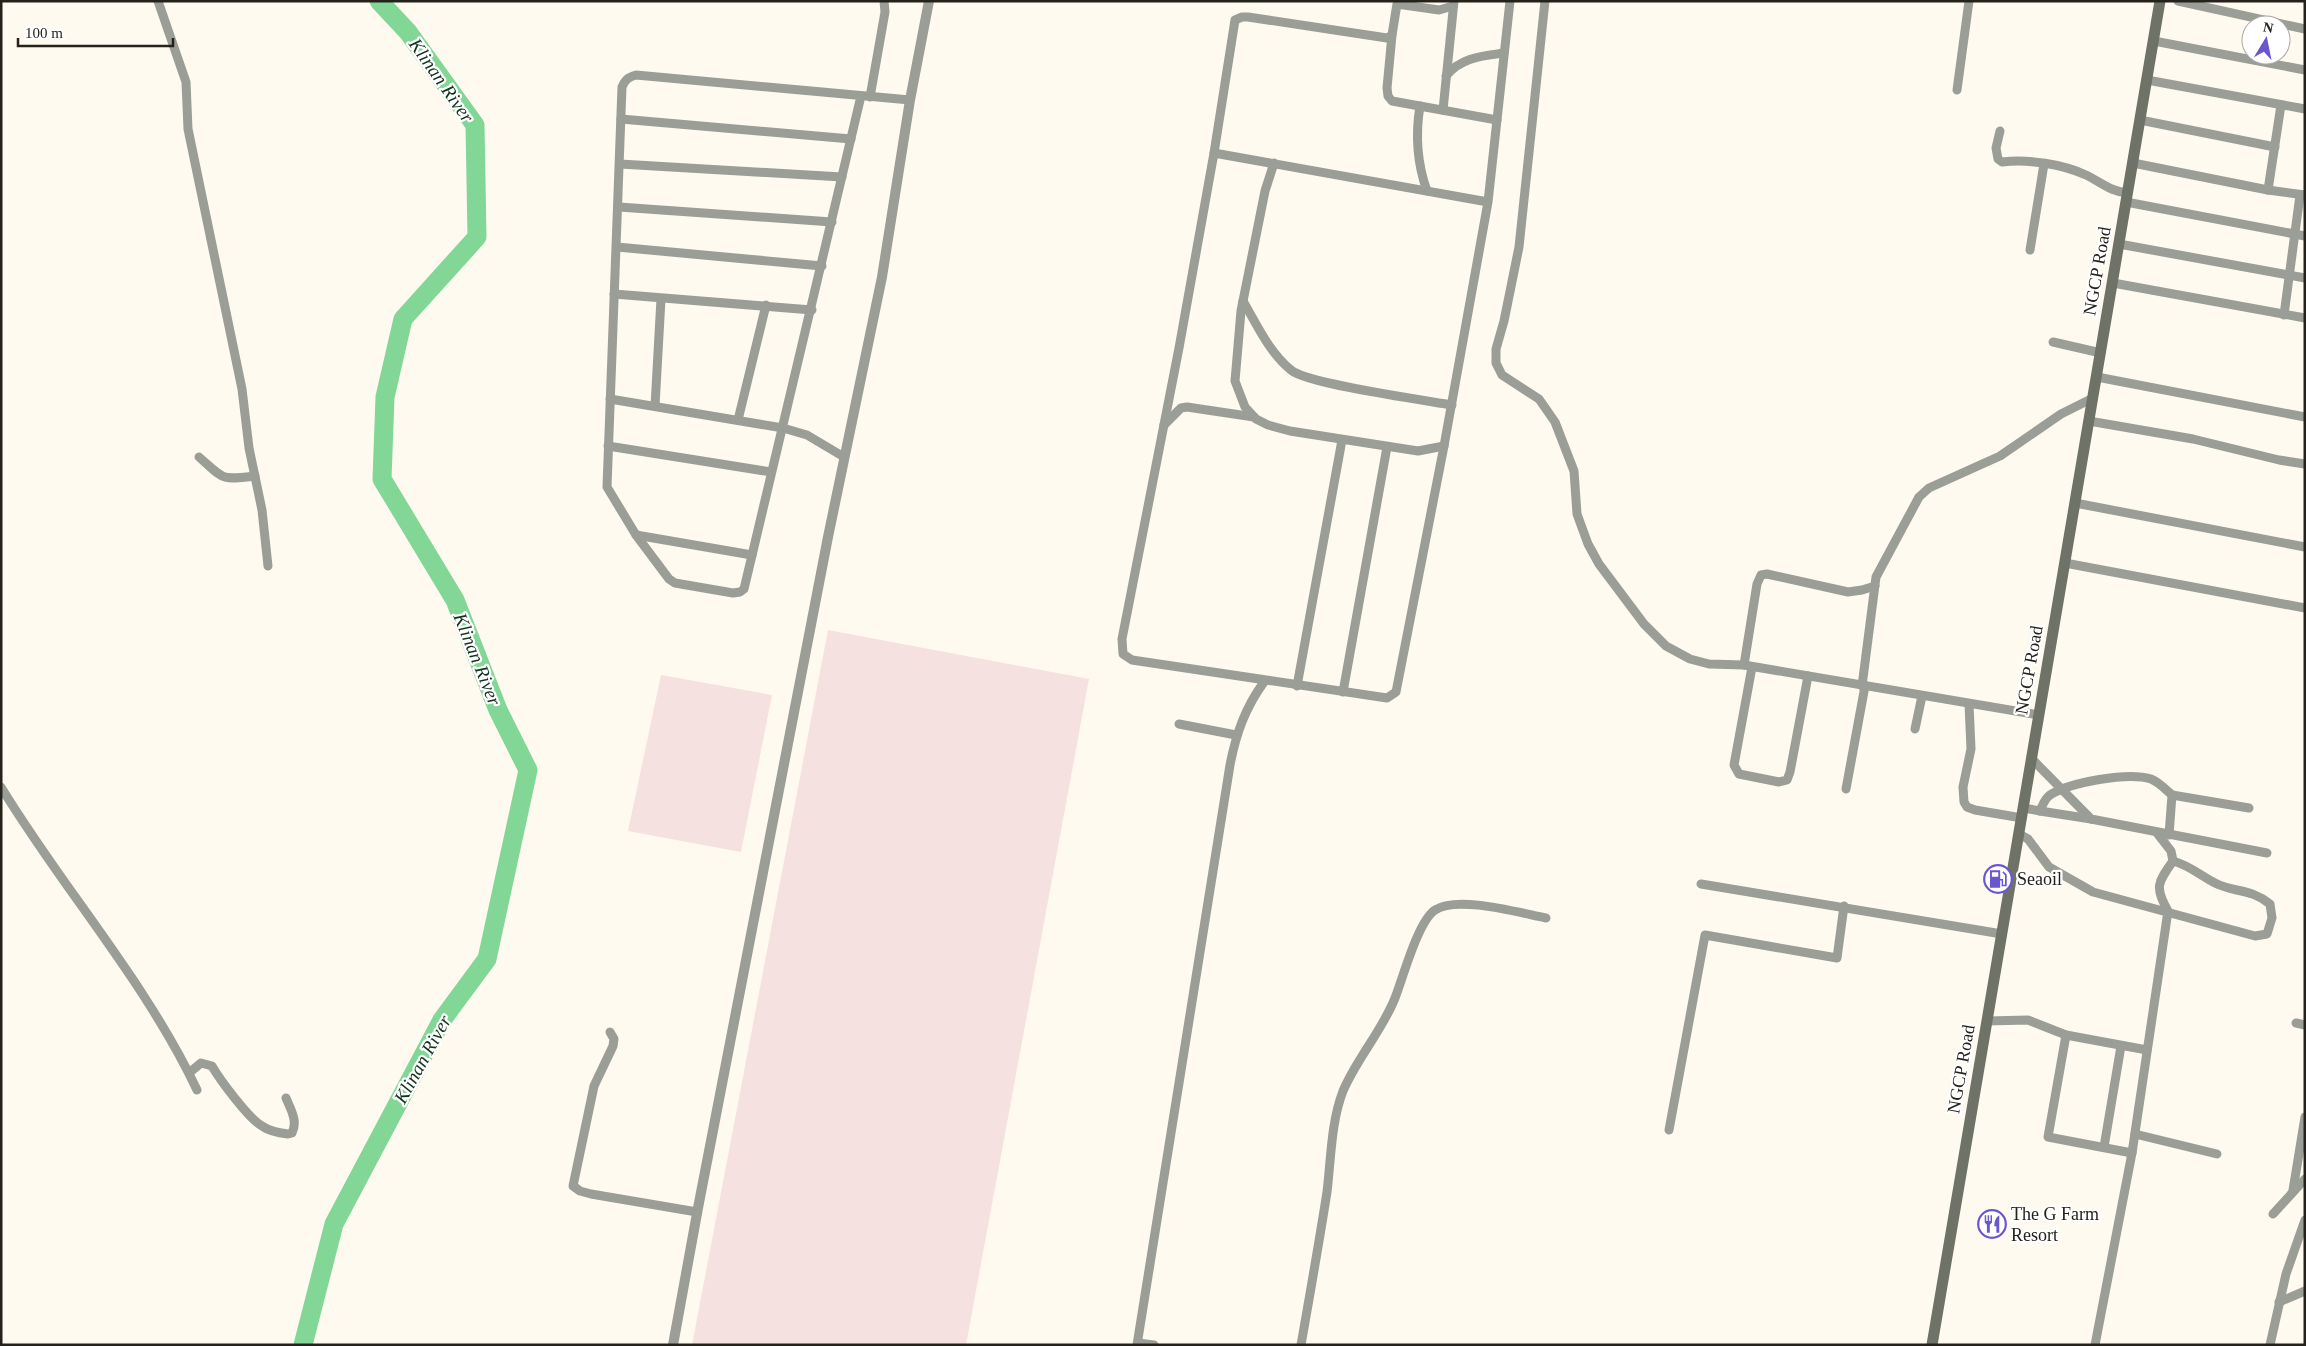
<svg xmlns="http://www.w3.org/2000/svg" width="2306" height="1346" font-family="Georgia,serif">
	<style>
		.green { fill: #f5e1df }
		.lines { fill: none; stroke-linecap: round; stroke-linejoin: round }
		.river { stroke: #82d797; stroke-width: 19 }
		.minor { stroke: #9b9e96; stroke-width: 9 }
		.tertiary { stroke: #9b9e96; stroke-width: 10 }
		.secondary { stroke: #6f7266; stroke-width: 11 }
		.labels { text-anchor: middle; stroke-width: 4.5; stroke-linejoin: round; paint-order: stroke }
		.street-label { font-size: 18px; fill: #25221c; stroke: #fff }
		.poi-label { font-size: 18px; fill: #25221c; stroke: #fff; text-anchor: start }
		.water-label { font-size: 19px; font-style: italic; fill: #0f331a; stroke: #fff }
	</style>
	<rect width="100%" height="100%" fill="#fffaef"/>
	<!-- green -->
	<g class="green">
		<path d="M828,630l261,49 -123,666h-274z"/>
		<path d="M661,675l111,20 -31,157 -113,-21z"/>
	</g>
	<g class="lines">
		<!-- river -->
		<path class="river" d="M303,1345l31,-121 108,-204 45,-61 41,-189 -30,-60 -43,-110 -73,-121 3,-82 18,-78 74,-82 -2,-112 -67,-93 -29,-31"/>
		<!-- minor -->
		<g class="minor">
			<path d="M158,1l28,81 2,47 54,260 7,59 13,62 6,56"/>
			<path d="M1545,1l-26,246 -15,74 -8,28v14l6,12 37,24 16,23 19,49 3,43 11,30 11,20 45,60 22,22 24,13 19,5 35,1 295,50"/>
			<path d="M2178,1l127,28"/>
			<path d="M1392,35l-5,53 1,8 4,5 105,19"/>
			<path d="M2154,41l151,29"/>
			<path d="M1446,76c15,-19 37,-20 58,-23"/>
			<path d="M2147,80l158,29"/>
			<path d="M1957,90l12,-89"/>
			<path d="M861,96l-117,493 -4,3 -7,1 -58,-10 -6,-4 -33,-44 -29,-48 15,-400c3,-7 6,-10 14,-12l274,25"/>
			<path d="M870,97l15,-85 -1,-11"/>
			<path d="M1420,106c-5,30 -3,57 7,85"/>
			<path d="M1443,110l11,-109"/>
			<path d="M621,119l230,20"/>
			<path d="M2140,120l135,27"/>
			<path d="M2000,131l-4,17 2,11 4,3c27,-3 60,2 84,13 15,7 25,17 42,18"/>
			<path d="M1214,153l21,-133 7,-3h6l139,21 5,-3 5,-31 42,6 14,-4"/>
			<path d="M1274,163l-9,28 -24,120 -6,70 10,26 11,12 12,6 22,6 128,20 26,-5"/>
			<path d="M2133,163l135,27 37,5"/>
			<path d="M620,164l222,13"/>
			<path d="M2268,190l13,-85"/>
			<path d="M1488,202l-274,-49 -35,195 -57,291 1,15 9,6 255,38 9,-6 48,-246 44,-244 22,-201"/>
			<path d="M2126,202l179,34"/>
			<path d="M619,207l213,15"/>
			<path d="M2119,244l186,34"/>
			<path d="M617,247l205,19"/>
			<path d="M2030,250l14,-86"/>
			<path d="M2113,283l192,35"/>
			<path d="M614,294l198,16"/>
			<path d="M1243,301c14,24 26,51 48,69 16,14 132,30 161,35"/>
			<path d="M2284,315l16,-120"/>
			<path d="M2053,342l48,11"/>
			<path d="M2097,377l208,40"/>
			<path d="M610,399l173,29 24,7 37,22"/>
			<path d="M655,406l6,-107"/>
			<path d="M738,420l28,-115"/>
			<path d="M2089,421l104,18 86,21 26,4"/>
			<path d="M1164,425l17,-17 6,-1 67,10"/>
			<path d="M608,446l163,26"/>
			<path d="M199,457c26,23 21,23 56,19"/>
			<path d="M2075,503l230,44"/>
			<path d="M636,535l116,20"/>
			<path d="M2065,563l240,45"/>
			<path d="M1744,665l13,-81 4,-9 6,-1 81,18 14,-2 13,-4"/>
			<path d="M1752,667l-18,98 5,9 40,8 8,-2 3,-8 18,-96"/>
			<path d="M1297,686l45,-246"/>
			<path d="M1862,686l14,-109 43,-80 10,-9 71,-32 61,-42 32,-16"/>
			<path d="M1343,692l44,-245"/>
			<path d="M1969,704l2,45 -8,38 1,15 3,5 8,3 47,8"/>
			<path d="M1179,724l57,11"/>
			<path d="M1915,729l7,-33"/>
			<path d="M2032,759l59,60 176,34"/>
			<path d="M1,787c62,102 145,195 196,303"/>
			<path d="M1846,789l19,-103"/>
			<path d="M2172,795l77,13"/>
			<path d="M2024,808l16,3c3,-6 4,-12 10,-16 20,-13 78,-23 101,-16 8,3 15,11 21,16l-3,40"/>
			<path d="M2040,811l51,8"/>
			<path d="M2019,834l9,5 21,28 44,25 162,44 12,-2 5,-16 -2,-14c-20,-16 -35,-11 -55,-21 -14,-7 -26,-18 -42,-22"/>
			<path d="M1701,884l301,50"/>
			<path d="M1987,1021l41,-1 38,15 81,15"/>
			<path d="M2296,1023l9,2"/>
			<path d="M610,1032l4,7 -1,7 -19,40 -21,100 7,5 11,3 106,18"/>
			<path d="M2066,1035l-18,102 84,16"/>
			<path d="M189,1073l12,-10 11,3c8,14 37,53 50,60 7,5 17,7 26,8l4,-1c6,-12 -1,-23 -6,-35"/>
			<path d="M1669,1130l36,-195 132,23 7,-52"/>
			<path d="M2135,1134l82,20"/>
			<path d="M2104,1147l17,-101"/>
			<path d="M2293,1190l12,-73"/>
			<path d="M2273,1214l32,-35"/>
			<path d="M2279,1302l26,-11"/>
			<path d="M1138,1343l16,2"/>
			<path d="M1137,1345l93,-580c6,-31 15,-57 34,-83"/>
			<path d="M1301,1345c9,-51 18,-102 26,-153 4,-33 4,-70 16,-101 14,-33 39,-60 52,-93 8,-20 23,-77 40,-88 22,-15 85,3 111,8"/>
			<path d="M2095,1345l37,-192 36,-242c-14,-24 -10,-29 5,-50l-2,-10 -14,-18"/>
			<path d="M2270,1345l16,-71 19,-54"/>
		</g>
		<!-- tertiary -->
		<path class="tertiary" d="M673,1345l25,-137 130,-671 54,-260 28,-177 19,-99"/>
		<!-- secondary -->
		<path class="secondary" d="M1932,1345l228,-1344"/>
	</g>
	<!-- icons -->
	<defs>
		<symbol id="fuel-ring" viewBox="-11 -11 22 22"><circle r="9.5" fill="#fff" stroke="#6b56d0" stroke-width="1.5"/><path d="M-5.5-6h7V0h2V4h1.3V-2.5L3-4.5l.8-.8L6-3V5H2.5V1h-1V6h-7ZM-4.2-4.7v3.2H.2V-4.7Z" fill="#6b56d0"/></symbol>
		<symbol id="restaurant-ring" viewBox="-11 -11 22 22"><circle r="9.5" fill="#fff" stroke="#6b56d0" stroke-width="1.5"/><path d="M-5-6h1v4h1v-4h1v4h1v-4h1v5L-1.5 .5V6h-2V.5L-5-1ZM5-6V6H3V1.5H1.5Q1.5-4 5-6Z" fill="#6b56d0"/></symbol>
	</defs>
	<g fill-rule="evenodd">
		<use href="#fuel-ring" x="1982" y="863" width="32" height="32"/>
		<use href="#restaurant-ring" x="1976" y="1208" width="32" height="32"/>
	</g>
	<g class="labels">
		<!-- street labels -->
		<g class="street-label">
			<text transform="translate(2097 271) rotate(-80)" y="6">NGCP Road</text>
			<text transform="translate(2029 670) rotate(-80)" y="6">NGCP Road</text>
			<text transform="translate(1961 1069) rotate(-80)" y="6">NGCP Road</text>
		</g>
		<!-- poi labels -->
		<g class="poi-label">
			<text x="2017" y="885">Seaoil</text>
			<text x="2011" y="1220">The G Farm<tspan x="2011" dy="21">Resort</tspan></text>
		</g>
		<!-- water labels -->
		<g class="water-label">
			<text transform="translate(442 80) rotate(55)" y="7">Klinan River</text>
			<text transform="translate(478 659) rotate(68)" y="7">Klinan River</text>
			<text transform="translate(422 1059) rotate(-61)" y="7">Klinan River</text>
		</g>
	</g>
	<!-- border -->
	<rect width="2306" height="1346" fill="none" stroke="#25221c" stroke-width="5"/>
	<!-- north arrow -->
	<g transform="translate(2266 40) rotate(10)"><circle r="24" fill="#ffffff" stroke="#a8a7a4"/>
	<path d="M0-4L9 19L0 12L-9 19Z" fill="#6b56d0"/>
	<text y="-8" font-size="14" font-weight="bold" text-anchor="middle" fill="#25221c">N</text>
	</g>
	<!-- scale -->
	<path d="M18 38v8h155v-8" fill="none" stroke="#25221c" stroke-width="2.5"/>
	<text x="25" y="38" font-size="15" fill="#25221c" stroke="#ffffff" stroke-width="4" paint-order="stroke">100 m</text>
</svg>
